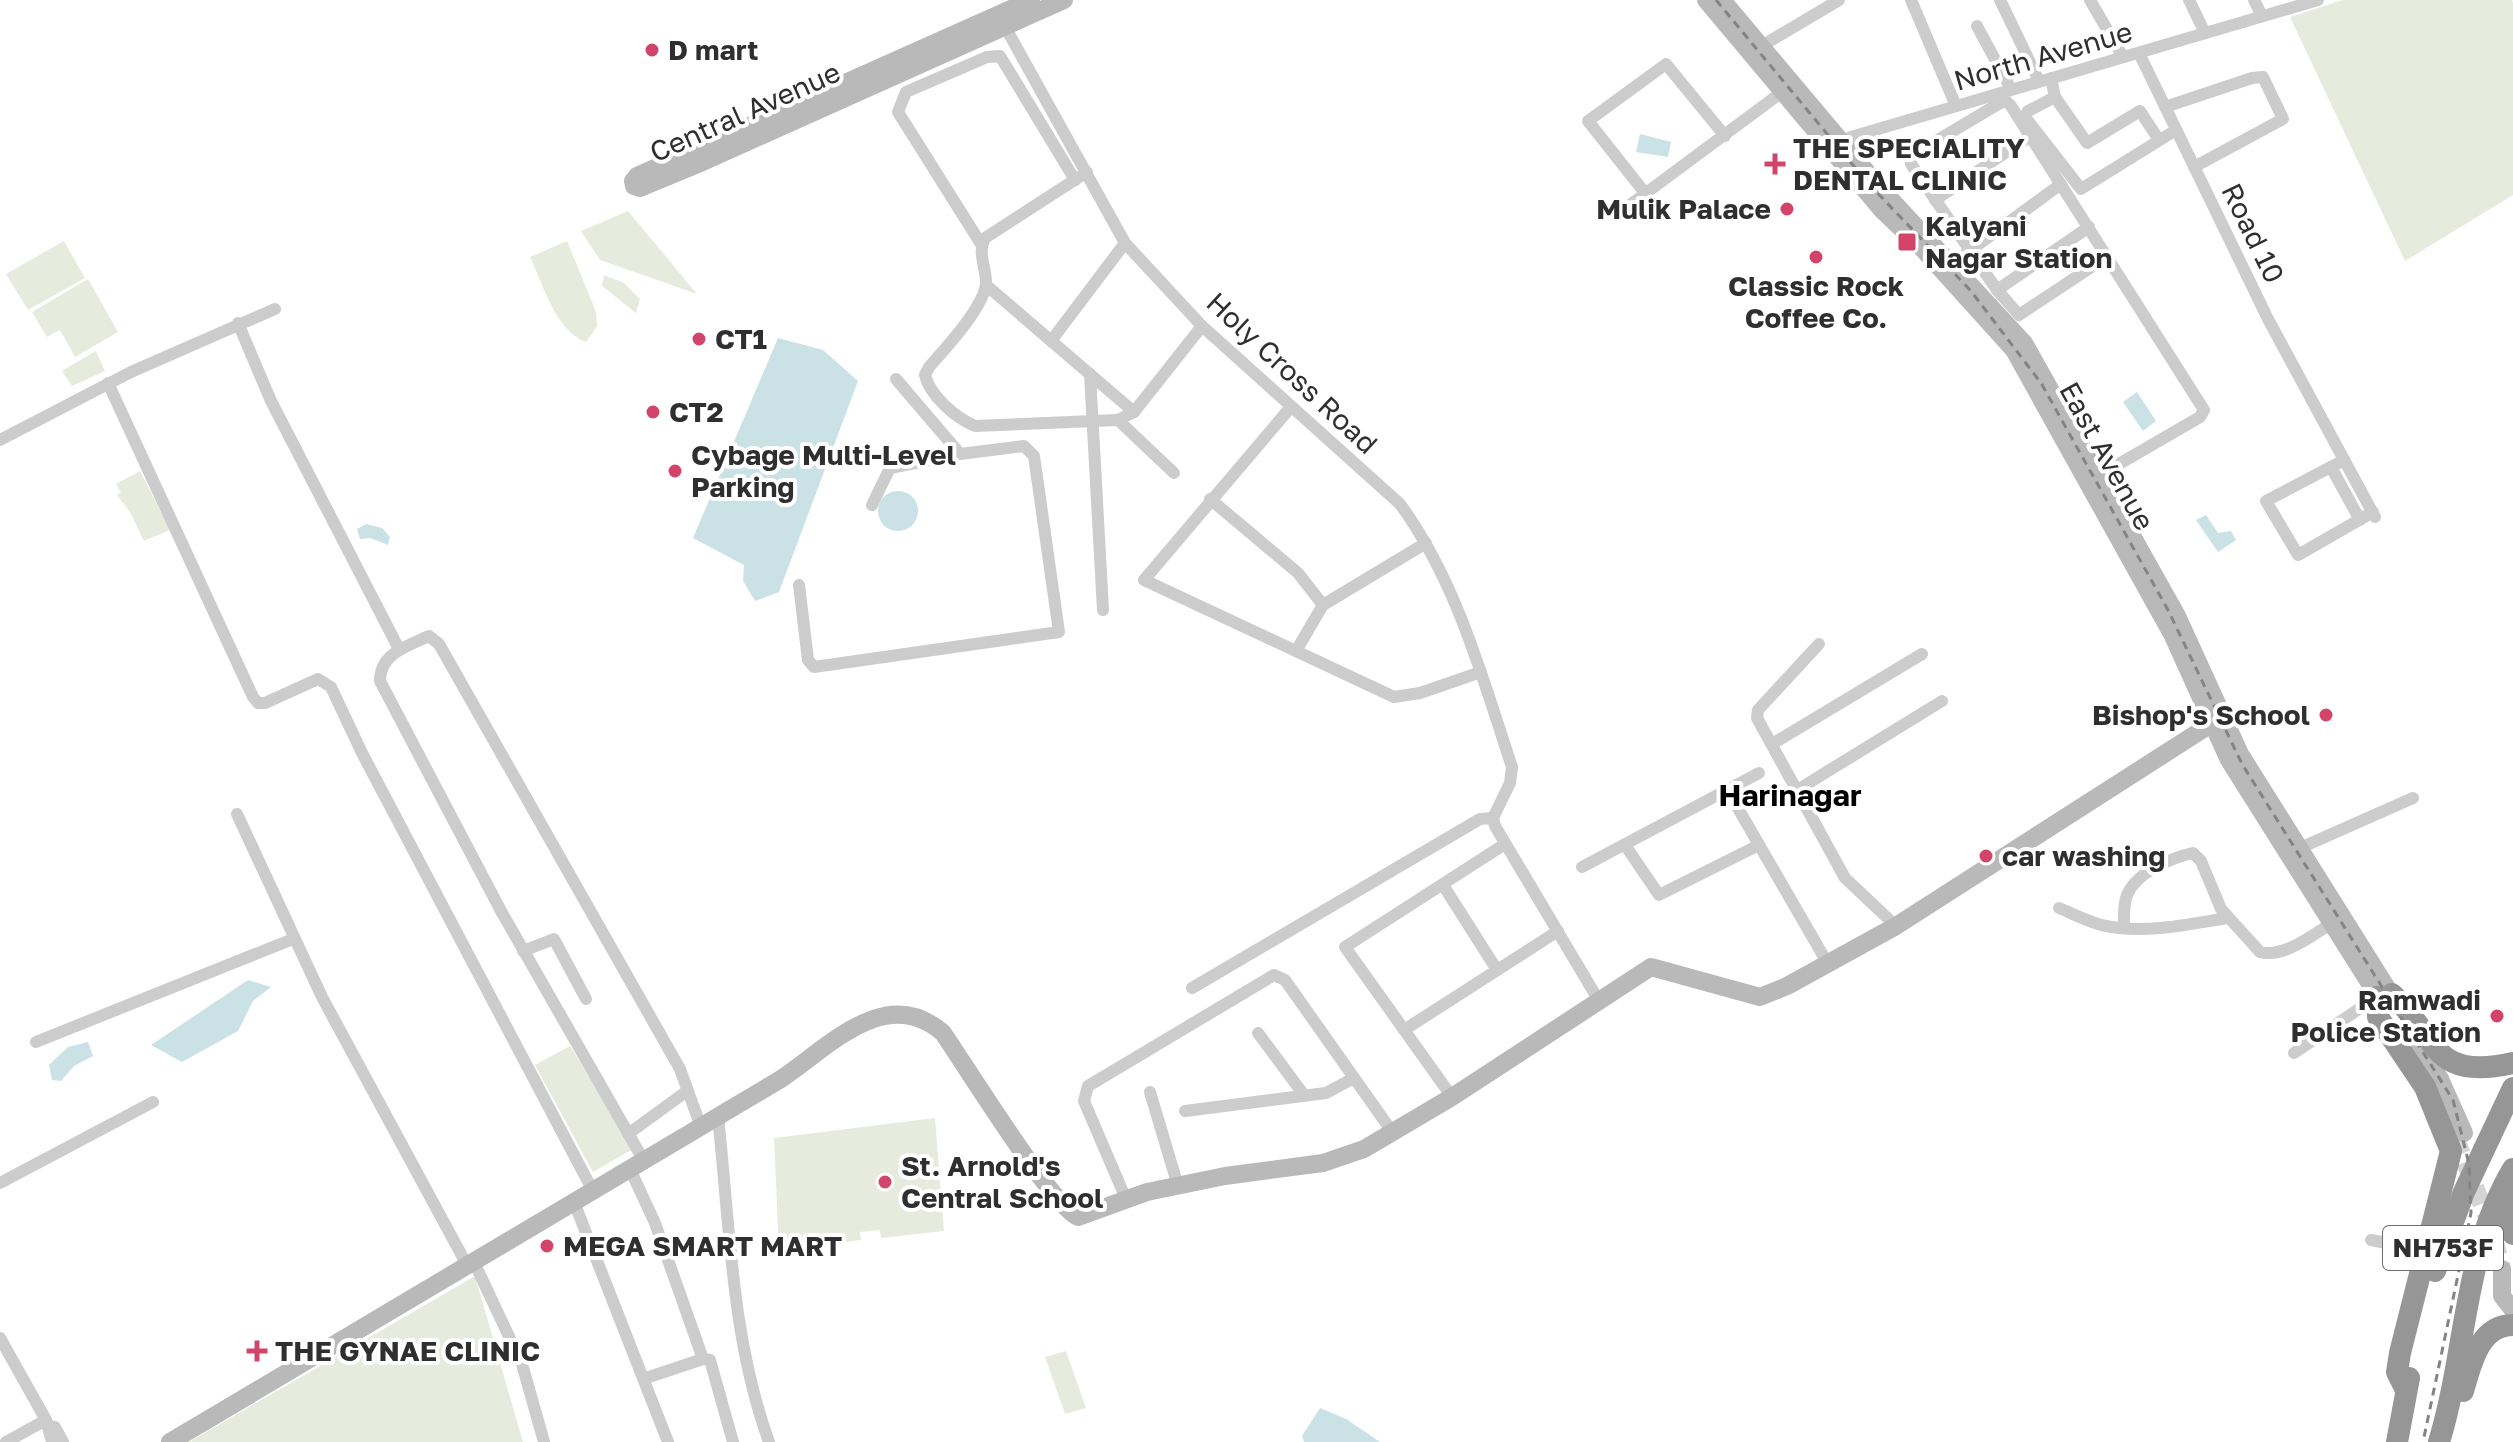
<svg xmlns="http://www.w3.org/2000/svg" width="2513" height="1442" font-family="'Golos Text',sans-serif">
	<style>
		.green { fill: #e7ebde }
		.water { fill: #cae1e6 }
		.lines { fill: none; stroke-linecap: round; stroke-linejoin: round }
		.secondary-tunnel { stroke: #d5d5d5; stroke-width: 18; stroke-dasharray: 18 9; stroke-linecap: butt }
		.street { stroke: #ccc; stroke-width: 12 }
		.secondary { stroke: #b9b9b9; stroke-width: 18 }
		.highway { stroke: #969696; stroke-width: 22 }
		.rail { stroke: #848484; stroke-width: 3; stroke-dasharray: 8 6; stroke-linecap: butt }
		.poi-dot { fill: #d3446a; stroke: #fff; stroke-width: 3 }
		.labels { text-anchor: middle; stroke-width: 8; stroke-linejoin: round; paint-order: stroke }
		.shield { fill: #fff; stroke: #6d6d6d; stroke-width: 2 }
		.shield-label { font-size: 26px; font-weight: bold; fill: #2f2f2f }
		.poi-label { font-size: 28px; font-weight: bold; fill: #2f2f2f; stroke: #fff; text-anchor: start }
		.street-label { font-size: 28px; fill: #2f2f2f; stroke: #fff }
		.neighbourhood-label { font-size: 30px; font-weight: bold; fill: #000; stroke: #fff }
	</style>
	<rect width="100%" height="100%" fill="#fff"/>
	<!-- green -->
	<g class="green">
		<path d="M2343,0h169l1,3v192l-108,66 -115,-244z"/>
		<path d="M628,211l69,83 -97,-34 -19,-29z"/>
		<path d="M64,241l21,37 -57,32 -22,-36z"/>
		<path d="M567,241l29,71 1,14 -11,16c-31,-12 -42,-56 -56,-85z"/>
		<path d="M604,275l20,8 16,16 -4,14 -34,-27z"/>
		<path d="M88,279l30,53 -43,25 -15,-27 -13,7 -15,-25z"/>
		<path d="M96,351l9,20 -33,15 -10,-15z"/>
		<path d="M140,471l30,59 -26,11 -14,-29 -13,-17 4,-2 -5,-9z"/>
		<path d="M570,1046l63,103 -40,23 -58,-107z"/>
		<path d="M935,1118l9,113 -63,7 -1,-8 -20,2 1,8 -82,10 -5,-112z"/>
		<path d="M475,1276l48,166h-334z"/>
		<path d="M1066,1351l20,57 -21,6 -20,-57z"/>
	</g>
	<!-- water -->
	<g class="water">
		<path d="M1640,134l31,8 -3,15 -32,-5z"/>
		<path d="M778,338l45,12 35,31 -79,211 -24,9 -12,-20 1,-16 -51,-27z"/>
		<path d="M2137,392l19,29 -13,10 -20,-29z"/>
		<circle cx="898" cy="511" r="20"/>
		<path d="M2206,515l12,18 13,-2 5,9 -18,12 -22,-32z"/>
		<path d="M366,524l16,4 8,9 -2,8 -18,-7 -10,1 -3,-10z"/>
		<path d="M248,980l23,7 -18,14 -15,30 -56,31 -31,-17z"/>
		<path d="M88,1042l5,14 -19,10 -13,15 -9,-1 -3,-15 19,-18z"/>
		<path d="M1320,1408l26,11 34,23h-76l-2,-6z"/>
	</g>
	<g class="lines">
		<!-- secondary-tunnel -->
		<path class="secondary-tunnel" d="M2455,1137l37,93 10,39"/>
		<!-- street -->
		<g class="street">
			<path d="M1911,0l45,106"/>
			<path d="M2000,0l39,81"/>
			<path d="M2090,0l33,57"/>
			<path d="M2189,0l16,33"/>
			<path d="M2254,0l8,16"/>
			<path d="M1002,21l123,222 77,83 198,178c57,78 82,173 112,263l-2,16 -17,35 2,8 104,175"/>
			<path d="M1977,26l34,63"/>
			<path d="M1760,47l79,-47"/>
			<path d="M2139,53l129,266 107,198"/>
			<path d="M2051,78l4,19 32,46 53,-32 19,29"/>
			<path d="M2055,97l-27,14 -3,6 56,72 95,-59"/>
			<path d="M2165,107l87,-29 11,-1 20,42 -89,48"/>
			<path d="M1837,147l14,-10 467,-137"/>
			<path d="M1087,172l-102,66c-8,13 1,30 1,44 0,23 -41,67 -57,85l-4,8c5,21 31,43 50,51l143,-6 16,-8 68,-86"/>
			<path d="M1645,193l-57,-72 78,-57 59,72"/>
			<path d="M1935,200l95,-64"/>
			<path d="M1615,216l167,-124"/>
			<path d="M981,244l-83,-132 8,-20 81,-35 13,-1 75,124"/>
			<path d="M1953,263l108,-79"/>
			<path d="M986,285l148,127"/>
			<path d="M1997,290l92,-63"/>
			<path d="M238,323l33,78 128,248"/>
			<path d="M1051,341l74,-98"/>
			<path d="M1090,374l13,236"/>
			<path d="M896,379l64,75"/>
			<path d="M108,383l145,314 5,6h7l53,-24 13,8 31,66 231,438"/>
			<path d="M1290,408l-146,172 250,117 26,-4 61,-21"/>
			<path d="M1118,420l56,53"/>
			<path d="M0,440l131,-68 144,-63"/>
			<path d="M2344,460l-78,41 32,54 75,-43"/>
			<path d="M2331,467l29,53"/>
			<path d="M2100,475l100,-58 4,-7 -193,-304 -6,-6 -94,56v8l86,126 22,25 89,-59"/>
			<path d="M1210,499l88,74 25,32"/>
			<path d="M799,585l9,75 6,7 245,-35 -25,-176 -10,-10 -64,8 -70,14 -18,37"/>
			<path d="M1819,644l-61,66 -1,8 88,160 51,48"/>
			<path d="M1296,651l27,-46 103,-62"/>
			<path d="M1772,744l150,-90"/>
			<path d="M1728,791l100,173"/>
			<path d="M1794,792l148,-91"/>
			<path d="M237,814l85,183 145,268"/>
			<path d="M1625,845l34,50 100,-50"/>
			<path d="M2300,848l113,-50"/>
			<path d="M1582,867l177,-94"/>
			<path d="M1443,885l54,85"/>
			<path d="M2059,908c15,6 31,15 47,18 40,8 83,-2 122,-8"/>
			<path d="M2124,928c0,-10 -1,-23 3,-33 9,-22 43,-37 66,-42l8,8 20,48 39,43c25,7 56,-20 77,-32"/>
			<path d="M523,951l31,-12 32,60"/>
			<path d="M1192,988l288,-169 13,-1"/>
			<path d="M1404,1030l154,-99"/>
			<path d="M1258,1033l46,62"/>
			<path d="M36,1042l257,-103"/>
			<path d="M2294,1053l84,-57"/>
			<path d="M1150,1092l28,94"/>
			<path d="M1452,1097l-107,-150 160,-103"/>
			<path d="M1185,1111l141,-18 28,-15"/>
			<path d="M718,1117c12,109 13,220 51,325"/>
			<path d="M628,1134l59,-43"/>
			<path d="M644,1161l-143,-250 -121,-230c0,-28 28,-35 49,-45l10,8 241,425 21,58"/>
			<path d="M630,1169l25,54 48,136"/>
			<path d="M0,1183l153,-81"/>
			<path d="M1126,1199l-42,-98 4,-15 186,-111 11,5 108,153"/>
			<path d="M574,1202l94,240"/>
			<path d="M2371,1240l60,12"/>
			<path d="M474,1262l48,102 22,78"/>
			<path d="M0,1338l46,82 6,22"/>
			<path d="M646,1378l57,-19 7,1 23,82"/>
			<path d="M49,1426l6,1 8,15"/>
			<path d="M6,1442l40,-22"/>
		</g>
		<!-- secondary -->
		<g class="secondary">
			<path d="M1031,0l-394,176 -4,5 1,5 6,2 58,-24 366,-164"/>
			<path d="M1706,0l176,210 40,38 92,102 159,286 56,124 155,246"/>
			<path d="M1722,0l160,190 142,153 153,273 63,138 157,250"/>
			<path d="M2411,1030l29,49 24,54"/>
			<path d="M2502,1269v27l11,14"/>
			<path d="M170,1442l611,-363c48,-32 105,-96 162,-46 22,32 110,174 135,184l69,-25 78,-16 98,-13 41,-14 88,-52 199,-130 109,30 27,-11 109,-60 326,-209"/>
		</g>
		<!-- highway -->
		<g class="highway">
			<path d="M2392,994c46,43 39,88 121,69"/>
			<path d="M2377,997l1,20 47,70 26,64 -51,202 -3,19 9,18"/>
			<path d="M2511,1186l-5,22 7,26"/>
			<path d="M2435,1271l29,-79 49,-104"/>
			<path d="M2463,1391c8,-27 16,-66 50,-66"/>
			<path d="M2397,1442l12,-64"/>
			<path d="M2439,1442c28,-92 24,-189 74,-273"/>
		</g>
		<!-- rail -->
		<path class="rail" d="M1716,0l151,182 104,109 70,92 127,227 74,154 211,336 16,64 2,49 -48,229"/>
	</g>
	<!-- markers -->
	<g class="poi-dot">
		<circle cx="652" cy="50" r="8"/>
		<path d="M1771 152h8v8h8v8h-8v8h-8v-8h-8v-8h8z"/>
		<circle cx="1787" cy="209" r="8"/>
		<rect x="1897" y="232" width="20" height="20" rx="4"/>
		<circle cx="1816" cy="257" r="8"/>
		<circle cx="699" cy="339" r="8"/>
		<circle cx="653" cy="412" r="8"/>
		<circle cx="675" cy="471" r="8"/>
		<circle cx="2326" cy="715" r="8"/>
		<circle cx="1986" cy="856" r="8"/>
		<circle cx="2497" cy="1016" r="8"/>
		<circle cx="885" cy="1182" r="8"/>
		<circle cx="547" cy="1246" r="8"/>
		<path d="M253 1339h8v8h8v8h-8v8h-8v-8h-8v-8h8z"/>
	</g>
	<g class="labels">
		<!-- shield labels -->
		<rect class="shield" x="2383" y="1226" width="120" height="44" rx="6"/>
		<g class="shield-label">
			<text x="2443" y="1257">NH753F</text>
		</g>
		<!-- poi labels -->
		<g class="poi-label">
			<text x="668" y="60">D mart</text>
			<text x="1793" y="158">THE SPECIALITY<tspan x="1793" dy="32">DENTAL CLINIC</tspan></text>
			<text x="1771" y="219" text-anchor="end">Mulik Palace</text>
			<text x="1925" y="236">Kalyani<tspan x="1925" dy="32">Nagar Station</tspan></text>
			<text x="1816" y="296" text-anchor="middle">Classic Rock<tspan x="1816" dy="32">Coffee Co.</tspan></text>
			<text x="715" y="349">CT1</text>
			<text x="669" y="422">CT2</text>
			<text x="691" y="465">Cybage Multi-Level<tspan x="691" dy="32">Parking</tspan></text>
			<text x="2310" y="725" text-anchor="end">Bishop's School</text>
			<text x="2002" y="866">car washing</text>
			<text x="2481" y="1010" text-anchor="end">Ramwadi<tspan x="2481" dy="32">Police Station</tspan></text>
			<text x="901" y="1176">St. Arnold's<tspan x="901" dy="32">Central School</tspan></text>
			<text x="563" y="1256">MEGA SMART MART</text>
			<text x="275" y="1361">THE GYNAE CLINIC</text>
		</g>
		<!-- street labels -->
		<g class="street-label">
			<text transform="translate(2043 56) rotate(-16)" y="10">North Avenue</text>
			<text transform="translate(745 112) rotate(-24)" y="10">Central Avenue</text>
			<text transform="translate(2253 233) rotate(64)" y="10">Road 10</text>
			<text transform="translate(1292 373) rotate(43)" y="10">Holy Cross Road</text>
			<text transform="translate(2107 456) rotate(61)" y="10">East Avenue</text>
		</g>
		<!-- neighbourhood labels -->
		<g class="neighbourhood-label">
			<text x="1790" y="806">Harinagar</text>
		</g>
	</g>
</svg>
